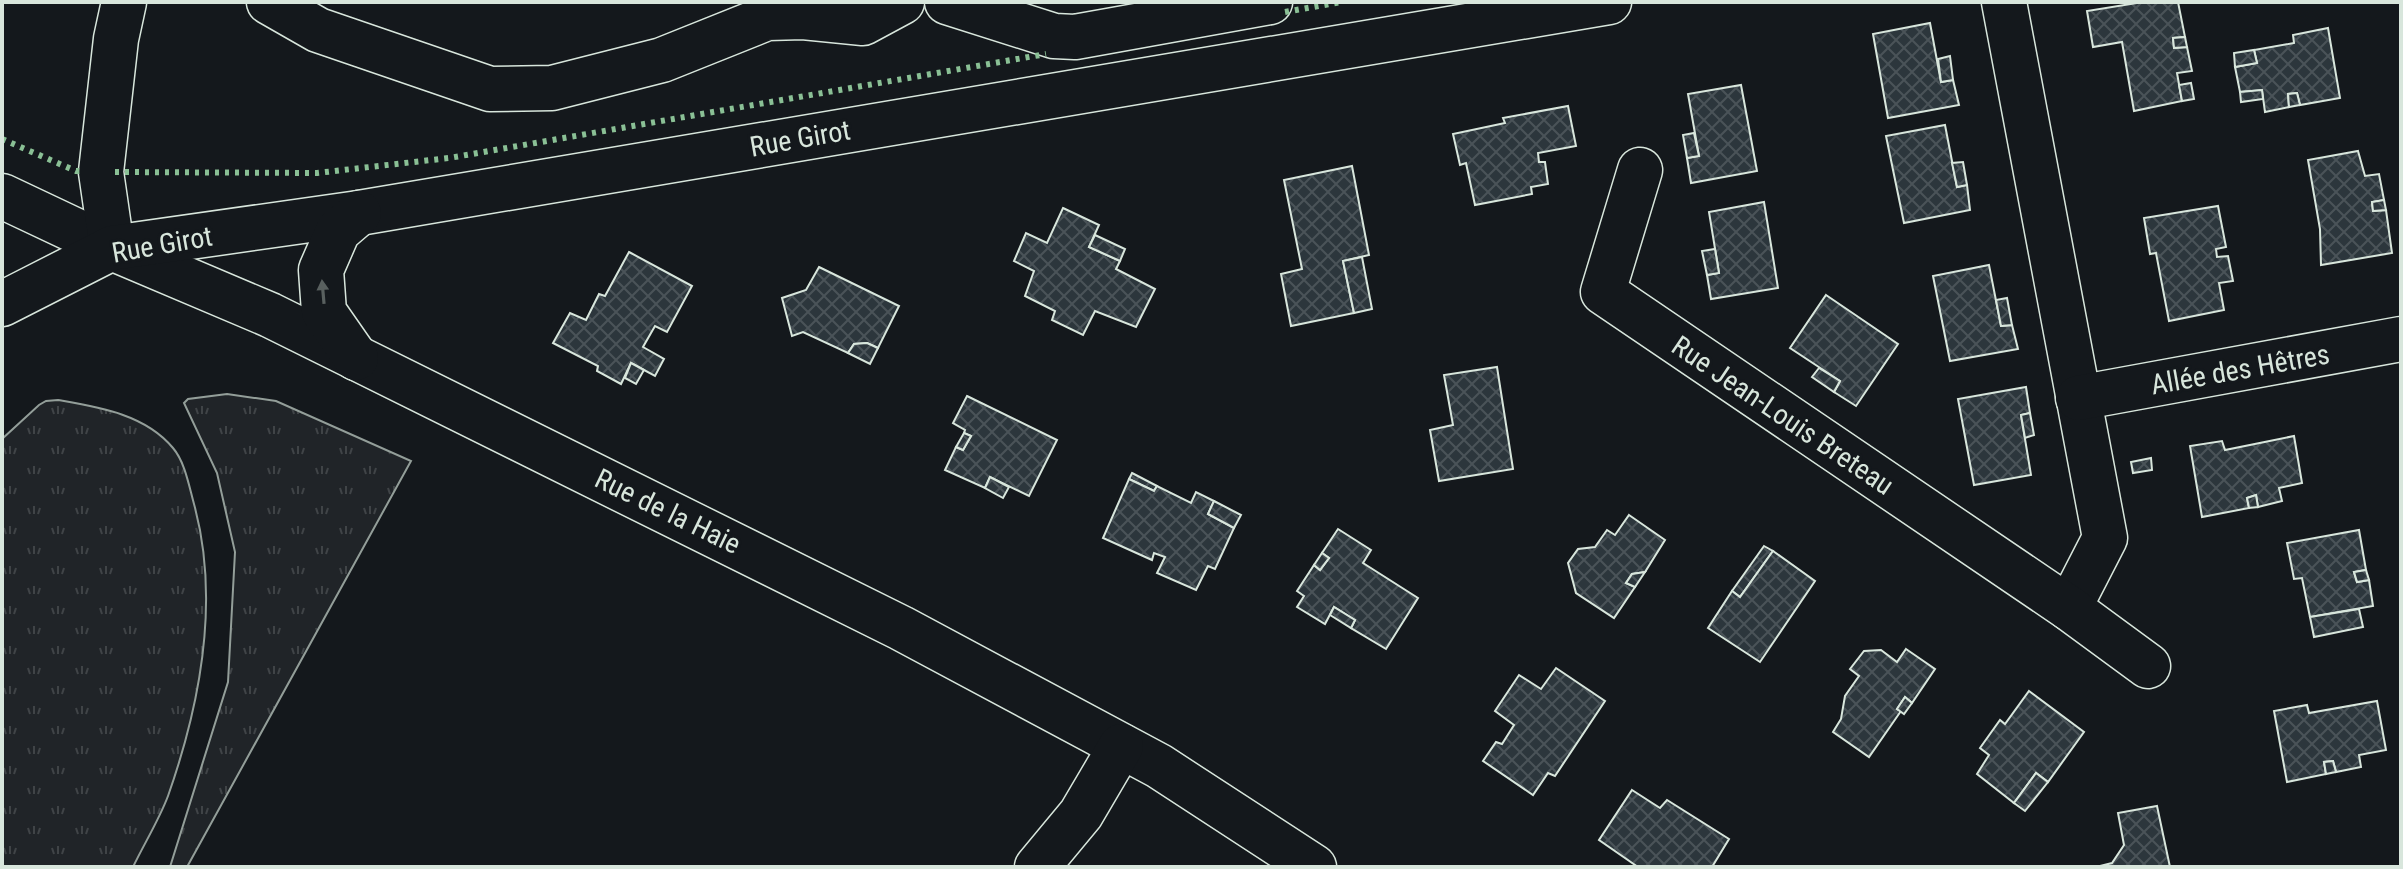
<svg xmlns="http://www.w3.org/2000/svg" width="2403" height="869" font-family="'Roboto Condensed',sans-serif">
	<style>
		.grass { fill: url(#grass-tufts); stroke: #939e99; stroke-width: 2 }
		.building { fill: url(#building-cross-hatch); stroke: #d8e6dc; stroke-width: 2 }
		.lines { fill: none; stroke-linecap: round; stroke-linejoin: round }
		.minor-casing { stroke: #d8e6dc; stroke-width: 47 }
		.minor { stroke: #14181c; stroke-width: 44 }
		.hedge { stroke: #8ac095; stroke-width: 6; stroke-dasharray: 4 6; stroke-linecap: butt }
		.oneway { fill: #59605f }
		.labels { text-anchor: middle; stroke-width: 6; stroke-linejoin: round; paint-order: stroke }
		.street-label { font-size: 28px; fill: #d8e6dc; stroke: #14181c }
	</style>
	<defs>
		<pattern id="grass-tufts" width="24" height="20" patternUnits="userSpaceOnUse" patternTransform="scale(2)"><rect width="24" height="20" fill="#202428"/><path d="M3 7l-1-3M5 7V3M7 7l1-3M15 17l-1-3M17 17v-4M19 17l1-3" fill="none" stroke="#404447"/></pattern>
		<pattern id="building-cross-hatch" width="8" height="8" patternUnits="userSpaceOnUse" patternTransform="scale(2)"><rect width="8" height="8" fill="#2c363c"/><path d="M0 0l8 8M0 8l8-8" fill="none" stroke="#4a5358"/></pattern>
	</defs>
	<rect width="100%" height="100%" fill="#14181c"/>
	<!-- grass -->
	<g class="grass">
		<path d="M227,394l49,7 135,60 -224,406h-17l58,-185 7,-130 -18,-79 -33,-70 4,-4z"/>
		<path d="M58,400c40,7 87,14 115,48 12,14 16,38 21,56 26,95 6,201 -26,292 -9,24 -24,48 -35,71h-131v-428l37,-34 7,-4z"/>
	</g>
	<!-- building -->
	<g class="building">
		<path d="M2143,2h35l7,35 -12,1 1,10 13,-1 5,24 -15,2 5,28 -48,10 -12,-69 -29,5 -6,-36z"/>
		<path d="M1930,23l11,59 12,-2 6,25 -71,13 -15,-84z"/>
		<path d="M2328,28l12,70 -40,7 -3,-12 -9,1 1,13 -24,5 -3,-22 -22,2 -5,-25 22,-4 -3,-13 40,-7 -1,-8z"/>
		<path d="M2185,37l2,10 -13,1 -1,-10z"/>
		<path d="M2254,50l3,13 -22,4 -1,-14z"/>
		<path d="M1950,56l3,24 -12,2 -3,-23z"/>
		<path d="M2191,83l3,16 -12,2 -3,-16z"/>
		<path d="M1741,85l16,86 -66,12 -4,-25 12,-2 -11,-62z"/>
		<path d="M2262,90l1,9 -22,3 -1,-10z"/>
		<path d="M2297,93l3,12 -11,2 -1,-13z"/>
		<path d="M1568,106l8,40 -38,7 1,9h6l3,22 -17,3 1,7 -57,11 -9,-42 -6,2 -7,-31 52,-11 -2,-5z"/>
		<path d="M1945,125l12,62 10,-2 3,25 -66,13 -18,-87z"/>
		<path d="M1694,133l5,23 -12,2 -4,-23z"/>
		<path d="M2358,151l7,25 14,-2 5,26 -12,2 1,9 13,-1 6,43 -71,12 -1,-36 -12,-69z"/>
		<path d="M1963,162l4,23 -10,2 -5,-24z"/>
		<path d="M1352,166l17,89 -26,6 11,52 -63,13 -10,-52 21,-5 -18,-89z"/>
		<path d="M2384,200l2,10 -13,1 -1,-9z"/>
		<path d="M1764,202l14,86 -67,11 -4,-24 12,-2 -10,-61z"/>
		<path d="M2218,206l8,41 -10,2 1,8 11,-1 5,25 -14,2 5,27 -55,11 -13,-68 -6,1 -6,-36z"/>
		<path d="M1063,208l36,17 -10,22 31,14 -4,8 39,20 -19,38 -41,-16 -12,24 -31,-15 3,-9 -30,-15 9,-25 -20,-10 12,-28 21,10z"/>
		<path d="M1095,235l30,14 -5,12 -31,-14z"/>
		<path d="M1715,249l4,24 -12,2 -5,-24z"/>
		<path d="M629,252l63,34 -25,46 -12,-6 -12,21 21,12 -9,17 -24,-13 -10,21 -24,-13 1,-5 -45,-23 17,-30 16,7 13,-26 6,2z"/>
		<path d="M1362,257l10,52 -18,4 -11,-52z"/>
		<path d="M1989,265l12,61 11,-1 6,24 -68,12 -17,-85z"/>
		<path d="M819,267l80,39 -21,42 -11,-5 -13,1 -6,9 -45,-21 -11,4 -10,-38 24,-8z"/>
		<path d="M1826,295l72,49 -42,62 -22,-14 6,-11 -50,-33z"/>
		<path d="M2007,298l5,27 -11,1 -5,-26z"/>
		<path d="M867,343l11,5 -8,16 -22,-11 6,-9z"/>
		<path d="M631,363l13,7 -8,14 -11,-6z"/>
		<path d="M1497,367l16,102 -74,12 -9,-51 23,-5 -9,-50z"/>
		<path d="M1819,368l21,13 -6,11 -22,-15z"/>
		<path d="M2026,387l4,26 -9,2 10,60 -57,10 -16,-86z"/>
		<path d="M967,396l90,44 -28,56 -39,-19 -5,11 -40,-18 11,-23 7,3 8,-14 -7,-3 1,-3 -12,-7z"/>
		<path d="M2030,413l4,22 -9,3 -4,-23z"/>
		<path d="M964,433l7,3 -8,14 -7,-3z"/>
		<path d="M2294,436l8,47 -23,5 3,13 -24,6 -2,-12 -9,3 2,10 -47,9 -12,-71 32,-5 3,9z"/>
		<path d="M2151,458l1,12 -19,3 -2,-11z"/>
		<path d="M1132,473l25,13 -3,5 -25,-12z"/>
		<path d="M990,477l19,10 -6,11 -18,-10z"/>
		<path d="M1129,479l25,12 3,-5 34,17 5,-11 18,9 -6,13 26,14 -19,41 -7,-3 -12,24 -39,-17 8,-16 -11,-4 -2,7 -49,-22z"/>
		<path d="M2256,495l2,12 -9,1 -2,-10z"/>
		<path d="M1214,501l27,14 -7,13 -26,-14z"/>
		<path d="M1629,515l36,25 -20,32 -13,2 -6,9 9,4 -21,31 -38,-25 -8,-30 10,-14 17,-2 12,-17 8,5z"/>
		<path d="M1338,529l33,21 -8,13 55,35 -32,51 -35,-21 4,-8 -21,-13 -9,17 -28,-17 7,-11 -7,-5 17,-26 6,5 9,-12 -7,-5z"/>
		<path d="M2359,530l7,40 -12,2 3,10 12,-2 4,26 -63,11 -8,-39 -8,1 -7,-36z"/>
		<path d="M1764,546l9,5 -33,46 -8,-6z"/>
		<path d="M1773,551l42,30 -55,81 -52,-34 24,-37 8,6z"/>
		<path d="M1322,553l7,5 -9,12 -6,-5z"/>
		<path d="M2366,570l3,10 -12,2 -3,-10z"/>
		<path d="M1645,572l-10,15 -9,-4 6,-9z"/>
		<path d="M1334,607l21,13 -4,8 -21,-13z"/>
		<path d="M2359,609l4,18 -49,10 -4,-20z"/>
		<path d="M1906,649l29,20 -23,34 -7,-6 -8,12 4,2 -32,46 -36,-25 8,-13 4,-23 14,-20 -9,-7 14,-18 17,-1 16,12z"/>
		<path d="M1556,668l49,33 -50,75 -7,-3 -15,22 -50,-34 13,-19 6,2 12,-19 -19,-14 24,-36 22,14z"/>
		<path d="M2029,691l55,41 -36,50 -12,-9 -22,30 -37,-29 12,-19 -9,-7 20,-28 5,4z"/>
		<path d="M1905,697l7,6 -8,11 -7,-5z"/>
		<path d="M2377,701l9,49 -27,5 2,12 -25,5 -3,-11 -9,1 2,12 -39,8 -13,-71 33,-6 2,8z"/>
		<path d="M2333,761l3,11 -10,2 -2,-12z"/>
		<path d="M2036,773l12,9 -23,29 -11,-8z"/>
		<path d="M1632,790l28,18 7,-8 62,39 -17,28h-74l-39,-27z"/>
		<path d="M2157,806l13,61h-74l16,-4 12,-18 -6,-32z"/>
	</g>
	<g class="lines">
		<defs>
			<g id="minor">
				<path d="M269,2l49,28 172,59 62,-1 110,-28 105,-42 36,-1 60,6 39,-21"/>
				<path d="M947,2l107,34 21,1 195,-35"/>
				<path d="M2004,2l101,536 -36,70"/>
				<path d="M1640,170l-37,122 466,316 79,58"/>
				<path d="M2,196l110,52 158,67 631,313 258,138 155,101"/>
				<path d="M112,248l-11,-76 15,-133 8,-37"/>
				<path d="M2,304l110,-56 247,-35 1250,-211"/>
				<path d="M356,358l-32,-46 -3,-42 17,-39 21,-18"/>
				<path d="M2078,398l323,-59"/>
				<path d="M1037,867l44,-53 40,-68"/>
			</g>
		</defs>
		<!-- minor casing -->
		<use href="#minor" class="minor-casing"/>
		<!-- minor -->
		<use href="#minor" class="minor"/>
		<!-- hedge -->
		<g class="hedge">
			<path d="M1285,12l56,-10"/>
			<path d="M2,139l74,32h7"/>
			<path d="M115,172l202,1 132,-15 597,-104"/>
		</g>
	</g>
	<!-- one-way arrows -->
	<defs><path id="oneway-solid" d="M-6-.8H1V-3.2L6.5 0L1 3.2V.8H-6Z" transform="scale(2)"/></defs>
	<use class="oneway" href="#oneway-solid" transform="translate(323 292) rotate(-95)"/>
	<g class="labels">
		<!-- street labels -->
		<g class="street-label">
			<text transform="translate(800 138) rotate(-10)" y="10">Rue Girot</text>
			<text transform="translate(162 244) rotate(-10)" y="10">Rue Girot</text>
			<text transform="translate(2240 369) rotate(-10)" y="10">Allée des Hêtres</text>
			<text transform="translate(1783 415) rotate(34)" y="10">Rue Jean-Louis Breteau</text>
			<text transform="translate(668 511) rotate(26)" y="10">Rue de la Haie</text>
		</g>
	</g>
	<!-- border -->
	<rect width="2403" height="869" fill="none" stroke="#d8e6dc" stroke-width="8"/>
</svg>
